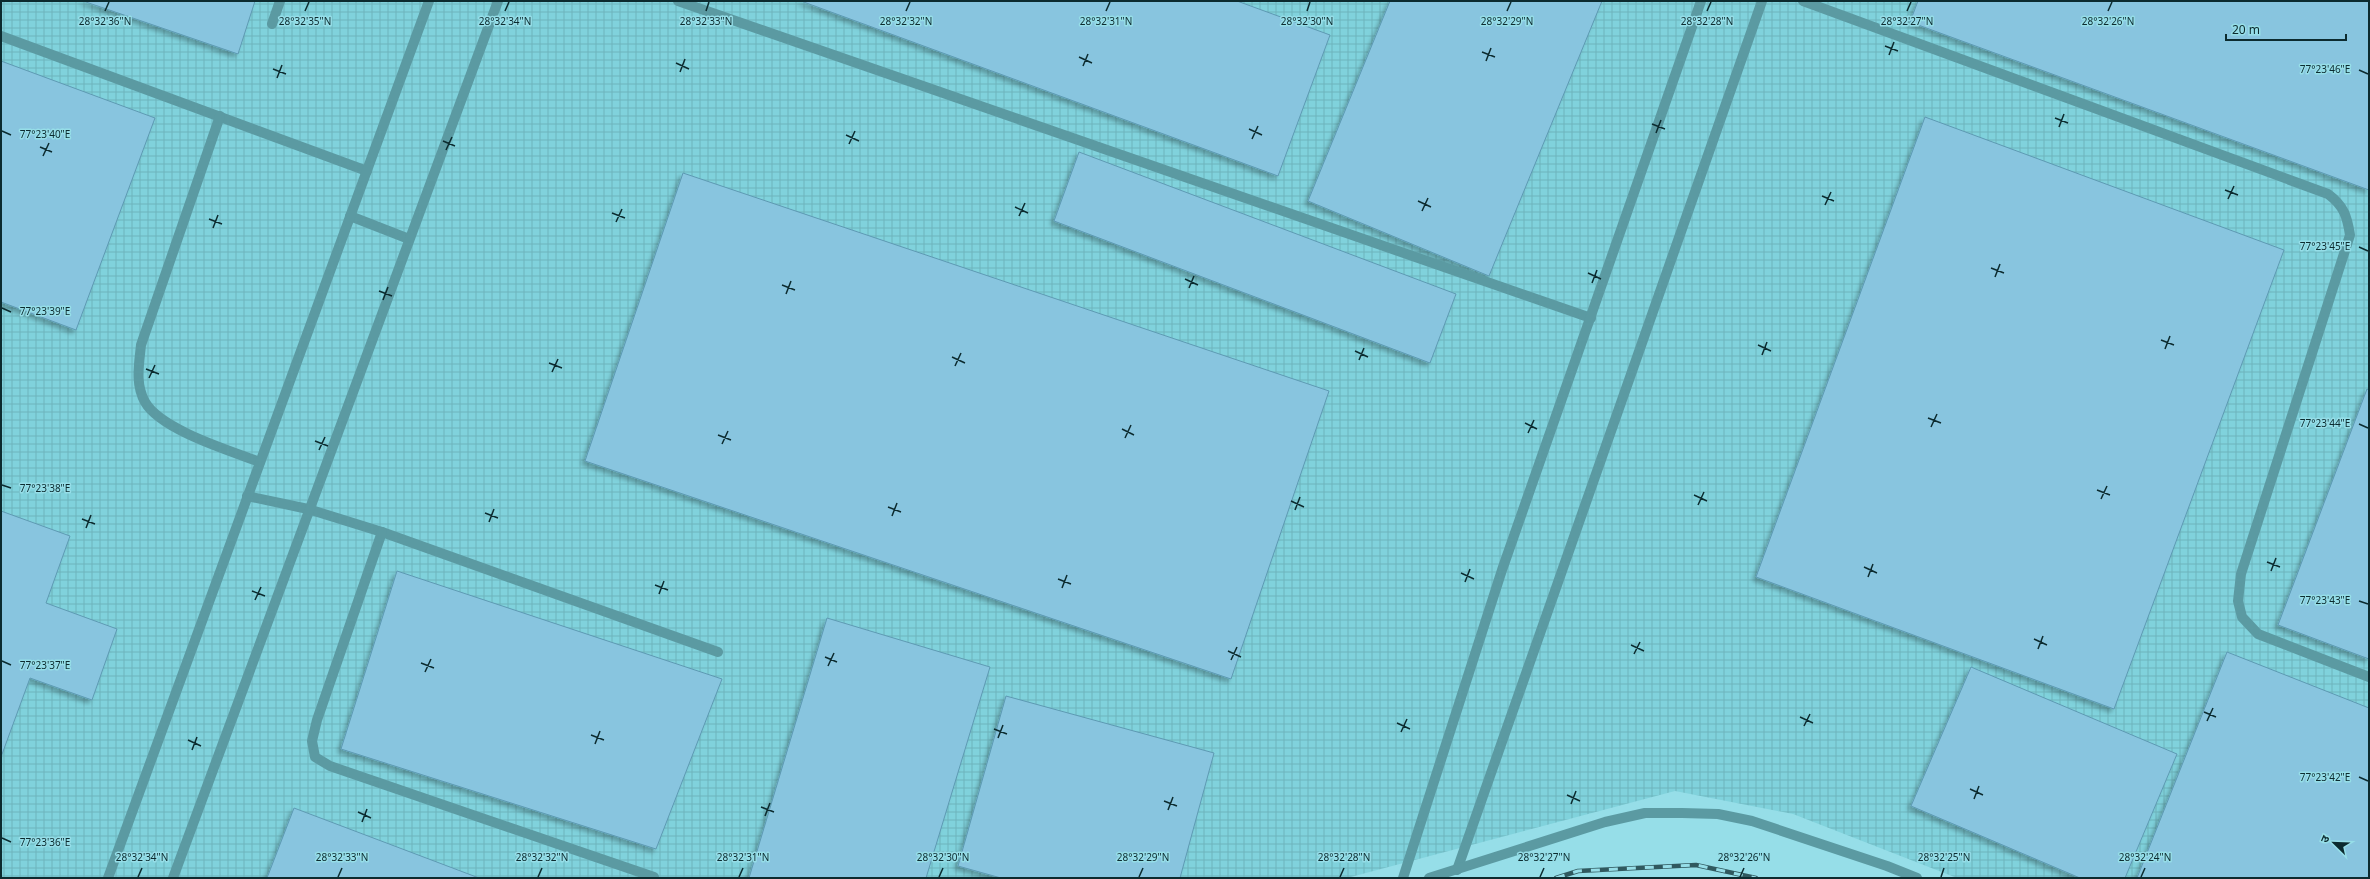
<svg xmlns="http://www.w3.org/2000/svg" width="2370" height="879" font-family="'Noto Sans','Noto Sans Devanagari',sans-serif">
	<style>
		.industrial { fill: url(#industrial-grid) }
		.building { fill: #88c5df; stroke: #5e9ab3; filter: url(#shadow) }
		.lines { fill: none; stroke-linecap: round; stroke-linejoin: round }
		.lane { stroke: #5b9aa2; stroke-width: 10 }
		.rail-casing { stroke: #30595f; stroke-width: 4.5 }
		.rail { stroke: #96dee8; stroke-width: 3; stroke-dasharray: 9; stroke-linecap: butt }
		.ticks { fill: none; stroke: #0c2b2f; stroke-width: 1.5 }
		.ticks-label { font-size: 10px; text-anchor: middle; fill: #0c2b2f; stroke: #96dee8; stroke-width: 3; stroke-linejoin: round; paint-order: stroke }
	</style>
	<defs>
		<pattern id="industrial-grid" width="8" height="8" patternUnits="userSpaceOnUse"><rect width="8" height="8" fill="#80d2dc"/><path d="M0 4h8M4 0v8" fill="none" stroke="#6db4bd"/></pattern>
		<filter id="shadow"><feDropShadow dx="-3.5" dy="3.5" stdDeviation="2" flood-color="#0004"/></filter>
	</defs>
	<rect width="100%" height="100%" fill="#96dee8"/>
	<!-- industrial -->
	<path class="industrial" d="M1,1h2368v877h-412l-164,-64 -118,-23 -328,87h-1346z"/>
	<!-- building -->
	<g class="building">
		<path d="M83,1h172l-17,53z"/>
		<path d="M801,1h436l93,34 -52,141z"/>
		<path d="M1390,1h212l-113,275 -181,-75z"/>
		<path d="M1918,1h451v189l-459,-168z"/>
		<path d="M1,61l154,57 -79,212 -75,-28z"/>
		<path d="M1925,117l359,133 -170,459 -358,-132z"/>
		<path d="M1079,152l377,142 -26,69 -376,-142z"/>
		<path d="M683,173l646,218 -98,288 -646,-218z"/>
		<path d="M2367,389l2,1v269l-91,-34z"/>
		<path d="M1,511l69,25 -24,67 71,26 -25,71 -62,-22 -29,79z"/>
		<path d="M397,571l325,108 -66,170 -315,-100z"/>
		<path d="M827,618l163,49 -64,211h-177z"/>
		<path d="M2227,652l142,56v170h-232z"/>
		<path d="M1971,667l206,87 -52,124h-45l-169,-72z"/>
		<path d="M1006,696l208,57 -34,125h-179l-43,-12z"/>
		<path d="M294,808l185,70h-212z"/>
	</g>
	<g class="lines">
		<!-- lane -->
		<g class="lane">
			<path d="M678,1l913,317"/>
			<path d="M1803,1l525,193c16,12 19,22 22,41l-109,339 -3,27 4,16 16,17 111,43"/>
			<path d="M272,24l8,-23"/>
			<path d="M1,36l366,135"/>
			<path d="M220,116l-79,229c-2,20 -6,39 4,57 16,28 86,49 115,60"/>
			<path d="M350,216l59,23"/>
			<path d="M247,496l61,13 74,23 336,120"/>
			<path d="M382,532l-65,188 -5,21 3,16 15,9 324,111"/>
			<path d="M1457,870l305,-869"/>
			<path d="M108,878l321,-877"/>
			<path d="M173,878l325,-877"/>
			<path d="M1403,878l99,-308 199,-569"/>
			<path d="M1429,878l176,-56 40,-9h37l36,1 34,7 135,45 30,12"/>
		</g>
		<defs>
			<path id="rail" d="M1556,878l22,-7 118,-6 60,13"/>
		</defs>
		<!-- rail casing -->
		<use href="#rail" class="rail-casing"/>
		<!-- rail -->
		<use href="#rail" class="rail"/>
	</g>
	<!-- ticks -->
	<path class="ticks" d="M105,11l4,-9M305,11l4,-9M505,11l4,-9M706,11l3,-9M906,11l4,-9M1106,11l4,-9M1307,11l3,-9M1507,11l4,-9M1707,11l4,-9M1907,11l4,-9M2108,11l4,-9M1885,46l13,5M1482,52l13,5M1889,55l5,-13M1079,57l13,6M1486,61l5,-13M676,63l13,6M1083,66l5,-12M273,69l13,5M2359,70l9,4M680,72l5,-13M277,78l5,-13M2055,118l13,5M1652,124l13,5M2059,127l5,-13M1249,129l13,6M2,131l9,4M1656,133l5,-13M846,135l13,6M1252,139l6,-13M443,141l12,5M849,144l6,-13M40,147l12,5M446,150l6,-13M43,156l6,-13M2225,190l13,5M1822,196l12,5M2228,199l6,-13M1418,201l13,6M1825,205l6,-13M1015,207l13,6M1422,211l6,-13M612,213l13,5M1019,216l6,-13M209,219l13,5M616,222l6,-13M213,228l5,-13M2359,247l9,4M1991,268l13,5M1588,273l13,6M1995,277l5,-13M1185,279l13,6M1592,283l5,-13M782,285l13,5M1189,288l5,-12M379,291l13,5M786,294l5,-13M383,300l5,-13M2,308l9,4M2161,340l13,5M1758,345l13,6M2165,349l5,-13M1355,351l13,6M1762,355l5,-13M952,357l13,6M1359,360l5,-12M549,363l13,5M955,366l6,-13M146,369l13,5M552,372l6,-13M149,378l6,-13M1928,418l13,5M1525,423l12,6M2359,424l9,4M1931,427l6,-13M1122,429l12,6M1528,433l6,-13M718,435l13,5M1125,438l6,-13M315,441l13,5M722,444l6,-13M319,450l6,-13M2,485l9,3M2097,490l13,5M1694,495l13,6M2101,499l6,-13M1291,501l13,6M1698,505l6,-13M888,507l13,5M1295,510l5,-13M485,513l13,5M892,516l5,-13M82,519l13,5M489,522l5,-13M86,528l5,-13M2267,562l13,5M1864,567l13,6M2271,571l5,-13M1461,573l13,6M1868,577l5,-13M1058,579l13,5M1465,582l5,-13M655,585l13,5M1062,588l5,-13M252,591l13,5M659,594l5,-13M255,600l6,-13M2359,601l9,3M2034,639l13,6M1631,645l13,6M2038,649l5,-13M1228,651l13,6M1634,654l6,-12M825,657l12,5M1231,660l6,-13M2,661l9,4M421,663l13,5M828,666l6,-13M425,672l6,-13M2204,712l12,5M1800,717l13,6M2207,721l6,-13M1397,723l13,6M1804,726l6,-12M994,729l13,5M1401,732l6,-13M591,735l13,5M998,738l5,-13M188,740l13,6M595,744l5,-13M192,750l5,-13M2359,777l9,4M1970,789l13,6M1567,795l13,6M1974,799l5,-13M1164,801l13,5M1571,804l5,-13M761,807l13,5M1168,810l5,-13M358,812l13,6M765,816l5,-13M362,822l5,-13M2,838l9,4M138,877l4,-9M338,877l4,-9M538,877l4,-9M739,877l4,-9M939,877l4,-9M1139,877l4,-9M1340,877l4,-9M1540,877l4,-9M1740,877l4,-9M1941,877l3,-9M2141,877l4,-9"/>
	<g class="ticks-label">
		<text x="305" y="25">28°32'35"N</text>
		<text x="505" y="25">28°32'34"N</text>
		<text x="706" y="25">28°32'33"N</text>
		<text x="906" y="25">28°32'32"N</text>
		<text x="1106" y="25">28°32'31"N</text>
		<text x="1307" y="25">28°32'30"N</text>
		<text x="1507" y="25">28°32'29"N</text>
		<text x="1707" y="25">28°32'28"N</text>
		<text x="1907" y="25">28°32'27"N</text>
		<text x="105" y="25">28°32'36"N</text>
		<text x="2108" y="25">28°32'26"N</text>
		<text x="2325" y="73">77°23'46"E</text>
		<text x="45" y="138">77°23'40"E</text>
		<text x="2325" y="250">77°23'45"E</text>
		<text x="45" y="315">77°23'39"E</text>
		<text x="2325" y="427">77°23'44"E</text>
		<text x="45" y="492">77°23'38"E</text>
		<text x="2325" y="604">77°23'43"E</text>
		<text x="45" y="669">77°23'37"E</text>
		<text x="2325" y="781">77°23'42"E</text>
		<text x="45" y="846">77°23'36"E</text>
		<text x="142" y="861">28°32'34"N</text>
		<text x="342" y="861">28°32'33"N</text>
		<text x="542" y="861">28°32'32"N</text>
		<text x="743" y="861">28°32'31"N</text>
		<text x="943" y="861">28°32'30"N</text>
		<text x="1143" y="861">28°32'29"N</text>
		<text x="1344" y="861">28°32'28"N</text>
		<text x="1544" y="861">28°32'27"N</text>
		<text x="1744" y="861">28°32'26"N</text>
		<text x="1944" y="861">28°32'25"N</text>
		<text x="2145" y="861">28°32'24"N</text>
	</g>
	<!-- border -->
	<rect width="2370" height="879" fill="none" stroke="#0c2b2f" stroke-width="4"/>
	<!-- north arrow -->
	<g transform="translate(2334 843) rotate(293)" stroke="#96dee8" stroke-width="3" paint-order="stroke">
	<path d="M0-3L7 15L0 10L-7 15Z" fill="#0c2b2f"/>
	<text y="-6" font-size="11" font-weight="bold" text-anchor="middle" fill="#0c2b2f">उ</text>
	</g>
	<!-- scale -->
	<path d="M2226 34v6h120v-6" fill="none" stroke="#0c2b2f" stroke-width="2"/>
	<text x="2232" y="34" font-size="12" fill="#0c2b2f" stroke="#96dee8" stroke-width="3" paint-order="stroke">20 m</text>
</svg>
